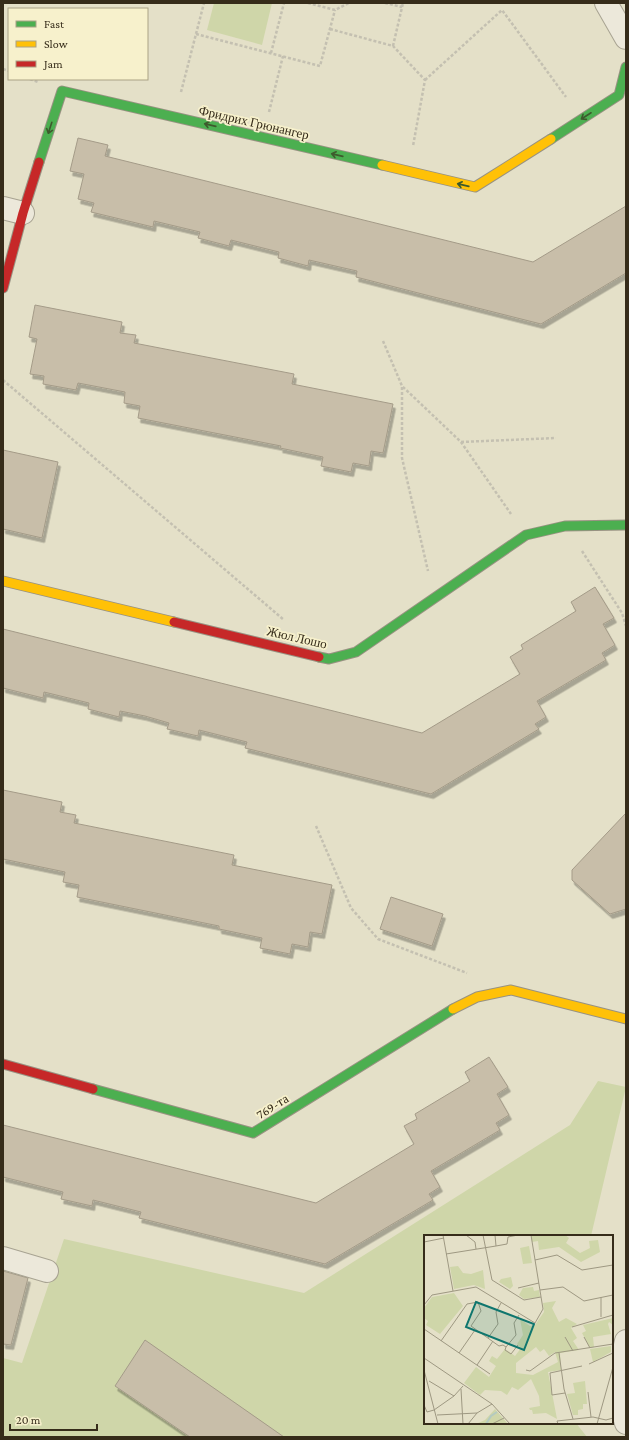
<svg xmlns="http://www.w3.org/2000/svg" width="629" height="1440" font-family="'Crimson Pro',serif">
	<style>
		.green { fill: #cfd6a9 }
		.building { fill: #c8bea9; stroke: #a49b88; filter: url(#shadow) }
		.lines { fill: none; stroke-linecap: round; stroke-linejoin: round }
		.street-casing { stroke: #a8a392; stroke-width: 24 }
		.fast-casing { stroke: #989282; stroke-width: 11 }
		.slow-casing { stroke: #989282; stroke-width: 11 }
		.jam-casing { stroke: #989282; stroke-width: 11 }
		.path { stroke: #c4c0b1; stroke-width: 2.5; stroke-dasharray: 3 2; stroke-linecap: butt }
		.street { stroke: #ece8da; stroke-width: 22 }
		.fast { stroke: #4caf50; stroke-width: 9 }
		.slow { stroke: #ffc107; stroke-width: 9 }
		.jam { stroke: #c62828; stroke-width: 9 }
		.oneway { stroke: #3e5a2d }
		.labels { text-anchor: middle; stroke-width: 3.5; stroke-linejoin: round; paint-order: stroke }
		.street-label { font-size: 13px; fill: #362c1a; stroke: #f7f1cc }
		.inset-river { fill: none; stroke: #b4cac0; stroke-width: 2 }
		.inset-road { fill: none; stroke: #9e9882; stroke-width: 1 }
		.view { fill: #0f766e; fill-opacity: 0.15; stroke: #0f766e; stroke-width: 2 }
		.inset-edge { fill: none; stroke: #362c1a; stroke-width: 2 }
	</style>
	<defs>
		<filter id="shadow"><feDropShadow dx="2.5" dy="4.5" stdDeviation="0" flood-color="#0004"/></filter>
	</defs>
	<rect width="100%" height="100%" fill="#e4e0c8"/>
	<!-- green -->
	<g class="green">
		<path d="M214,3h58l-10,42 -55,-15z"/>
		<path d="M598,1081l28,6 -35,149h-166v187h151l11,14h-584v-79l19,5 42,-124 240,54 266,-168z"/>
	</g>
	<!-- building -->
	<g class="building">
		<path d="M78,138l30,7 -3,11 428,106 93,-56v67l-85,51 -111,-28 -74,-19 1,-6 -48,-11 -1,6 -30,-8 1,-6 -48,-12 -2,6 -31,-8 2,-6 -46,-11 -1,6 -62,-15 3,-9 -16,-4 6,-25 -14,-3z"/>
		<path d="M35,305l87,17 -2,11 16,2 -2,8 160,31 -2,10 101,20 -10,49 -12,-2 -2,15 -16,-3 -2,9 -30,-6 2,-9 -43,-9 1,-2 -143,-28 2,-12 -16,-3 1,-11 -47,-9 -2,7 -33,-6 1,-8 -14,-2 7,-35 -8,-2z"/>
		<path d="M3,450l55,12 -16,76 -39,-9z"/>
		<path d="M595,587l19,31 -11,6 12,21 -13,8 4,7 -69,41 9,16 -11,7 4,5 -108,65 -186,-46 2,-6 -48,-12 -1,6 -31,-7 2,-6 -24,-7 -25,-5 -1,6 -31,-8 1,-6 -45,-11 -1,6 -40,-10v-59l419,104 98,-59 -10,-17 13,-8 -2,-4 55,-34 -5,-9z"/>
		<path d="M3,790l59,12 -2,10 16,3 -2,8 160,32 -2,10 100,20 -10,49 -12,-2 -2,15 -16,-3 -2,10 -30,-6 2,-10 -43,-9v-3l-142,-29 2,-12 -16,-3 2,-10 -62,-13z"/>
		<path d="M626,813v96l-16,5 -38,-34v-10z"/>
		<path d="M391,897l52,17 -11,32 -52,-17z"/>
		<path d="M489,1057l19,30 -11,7 12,21 -13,8 4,7 -69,41 9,16 -11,7 4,6 -108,64 -186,-46 2,-6 -48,-12 -1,6 -31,-7 2,-7 -60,-15v-52l313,78 98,-59 -10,-18 13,-7 -2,-5 55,-33 -5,-9z"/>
		<path d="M3,1271l25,7 -17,67 -8,-1z"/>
		<path d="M145,1340l139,97h-94l-75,-51z"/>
	</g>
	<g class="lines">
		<defs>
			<g id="street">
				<path d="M606,3l20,35"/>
				<path d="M3,208l20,5"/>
				<path d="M3,1258l44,13"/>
				<path d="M626,1341l-6,27 -3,26 9,29"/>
			</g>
			<g id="fast">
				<path d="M551,139l68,-44 7,-28"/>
				<path d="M39,162l23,-71 320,74"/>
				<path d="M319,657l10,2 27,-7 170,-117 39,-9 61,-1"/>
				<path d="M93,1089l160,44 200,-124"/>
			</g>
			<g id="slow">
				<path d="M382,165l93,22 76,-48"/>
				<path d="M3,581l171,41"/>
				<path d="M453,1009l24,-12 34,-7 115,29"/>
			</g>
			<g id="jam">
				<path d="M3,288l20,-75 16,-51"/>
				<path d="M174,622l145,35"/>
				<path d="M3,1064l90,25"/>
			</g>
		</defs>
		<!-- street casing -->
		<use href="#street" class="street-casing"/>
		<!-- fast casing -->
		<use href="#fast" class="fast-casing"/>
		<!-- slow casing -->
		<use href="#slow" class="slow-casing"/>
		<!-- jam casing -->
		<use href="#jam" class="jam-casing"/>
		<!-- path -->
		<g class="path">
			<path d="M308,3l27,7 14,-7"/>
			<path d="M385,3l17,4"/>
			<path d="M330,29l63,17 32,34 -12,66"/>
			<path d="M196,34l124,32 15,-56"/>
			<path d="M393,46l10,-43"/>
			<path d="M271,53l13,-50"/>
			<path d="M3,69l6,2"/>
			<path d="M30,79l8,3"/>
			<path d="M425,80l77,-70 64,87"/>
			<path d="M181,92l23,-89"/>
			<path d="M269,112l14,-56"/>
			<path d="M383,341l19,45 59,56 50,72"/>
			<path d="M3,380l281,240"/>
			<path d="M402,387v71l26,113"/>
			<path d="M461,442l95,-4"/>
			<path d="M582,551l40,62 4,13"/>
			<path d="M316,826l35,82 27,31 89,34"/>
		</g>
		<!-- street -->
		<use href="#street" class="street"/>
		<!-- fast -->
		<use href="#fast" class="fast"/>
		<!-- slow -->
		<use href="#slow" class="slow"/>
		<!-- jam -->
		<use href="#jam" class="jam"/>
	</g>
	<!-- one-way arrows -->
	<defs><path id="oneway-shaft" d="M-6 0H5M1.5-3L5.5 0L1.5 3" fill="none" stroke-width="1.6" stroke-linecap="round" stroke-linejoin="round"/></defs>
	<g class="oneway">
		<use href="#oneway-shaft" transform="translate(586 116) rotate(147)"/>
		<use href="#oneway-shaft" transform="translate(210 125) rotate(-167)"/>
		<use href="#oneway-shaft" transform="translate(50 128) rotate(108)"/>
		<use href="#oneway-shaft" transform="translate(337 155) rotate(-167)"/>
		<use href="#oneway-shaft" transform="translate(463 185) rotate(-167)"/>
	</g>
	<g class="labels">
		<!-- street labels -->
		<g class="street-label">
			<text transform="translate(254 122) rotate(13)" y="5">Фридрих Грюнангер</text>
			<text transform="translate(297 637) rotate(13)" y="5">Жюл Лошо</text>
			<text transform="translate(272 1106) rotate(-32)" y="5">769-та</text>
		</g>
	</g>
	<!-- overview -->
	<g transform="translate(424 1235)">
		<rect width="189" height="189" fill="#e4e0c8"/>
		<path d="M107,0h34l4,3 -3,5 14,10 10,-5 -1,-7 9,-1 2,12 -19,10 -22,-15 -20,3 -1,-9 -6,1zM105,11l3,17 -9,1 -3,-16zM34,31l5,7 8,1 12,-4 2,19 -11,-4 -20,4 -4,-22zM87,42l2,9 -3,3 -11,-7 2,-3zM109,52l1,4 5,-1 1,7 -16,2 -5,-4 4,-7zM30,58l9,13 -23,28 -14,-9 2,-4 -4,-3v-10l8,-11zM132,66l-4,7 7,14 7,-4 11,6 -6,4 6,10 -4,3 6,9 -19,3 1,17 -13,2 9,47 -11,-6 -13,1 -1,-4h-2l-1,-2 11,-2 -1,-10 -8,-17 -13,11 -6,-3 -5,8 -6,-4 -16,-1 -5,5 -16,-12 12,-16 13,10 7,-11 -7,-5 3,-5 5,3 8,-10 10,7 6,-8 -4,-4 6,-9 -3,-16 10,7 5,-1 9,-13 -1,-9zM112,112l4,5 4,-3 5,7 6,-4 3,10 -25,13 -17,-2v-10zM189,83v7l-4,-3 -1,2 3,10 -18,3 1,10 -4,1 -8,-15 4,-2 -3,-6zM187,111v6l-18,10 -3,-13zM161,146l2,23h-4v5l-5,1v5h-5l-6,-21 8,-1 -2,-10zM71,174l13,15h-32l9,-4z" fill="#cfd6a9" fill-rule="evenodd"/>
		<path class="inset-river" d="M62,189l5,-8 6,-4"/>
		<path class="inset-road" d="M19,0l10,56M42,0l9,7 1,7M59,0l9,45 32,20 17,-3M0,7l20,-4M72,11l11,-2 1,-7 10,-2M22,19l50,-8 -1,-11M111,25l22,-5 25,15 31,-5M94,53l21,-5M116,55l23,-3 21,14 29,-6M177,62v20M0,70l8,-10 44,-8 59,36 8,-14 -12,-74M148,92l41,-12M0,94l66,45M141,102l8,14M160,102l6,11M64,103l10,-14 -2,-12 5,-9M17,106l26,-37 11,-2 3,9 -10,15 28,20 4,-1 3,2M82,112l10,-12 -2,-12 5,-8M82,112l-1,3 6,4 7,-9M35,118l16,-23M135,118l5,36 9,30M0,123l68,46 18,20M165,129l24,-11M53,130l16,-24M0,135l14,54M102,135l4,1 25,-18 58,-9M5,146l25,15M37,154l2,35M164,157l3,25M141,158l-13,2 -2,-22 32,-7M0,170l3,7 7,-2 20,-14 9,-10M13,180l40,-2M44,189l9,-11 15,-9M68,189l12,-6M134,189l-1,-3 36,-4 13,3 7,-2M173,189l16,-57"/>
		<path class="view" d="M52,67l58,22 -10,26 -58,-23z"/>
		<rect width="189" height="189" class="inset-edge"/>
	</g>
	<!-- border -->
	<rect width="629" height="1440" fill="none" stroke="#362c1a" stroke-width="8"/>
	<!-- legend -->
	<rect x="8" y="8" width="140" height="72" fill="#f7f1cc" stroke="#aaa285"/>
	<rect x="16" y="21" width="20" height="6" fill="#4caf50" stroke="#aaa285"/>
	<text x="44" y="28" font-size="12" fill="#362c1a">Fast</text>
	<rect x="16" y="41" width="20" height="6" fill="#ffc107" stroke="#aaa285"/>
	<text x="44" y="48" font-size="12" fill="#362c1a">Slow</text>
	<rect x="16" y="61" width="20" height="6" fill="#c62828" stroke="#aaa285"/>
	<text x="44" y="68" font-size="12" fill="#362c1a">Jam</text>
	<!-- scale -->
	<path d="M10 1424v6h87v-6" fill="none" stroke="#362c1a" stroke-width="2"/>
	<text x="16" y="1424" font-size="12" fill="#362c1a" stroke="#f7f1cc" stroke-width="3" paint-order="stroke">20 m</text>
</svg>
